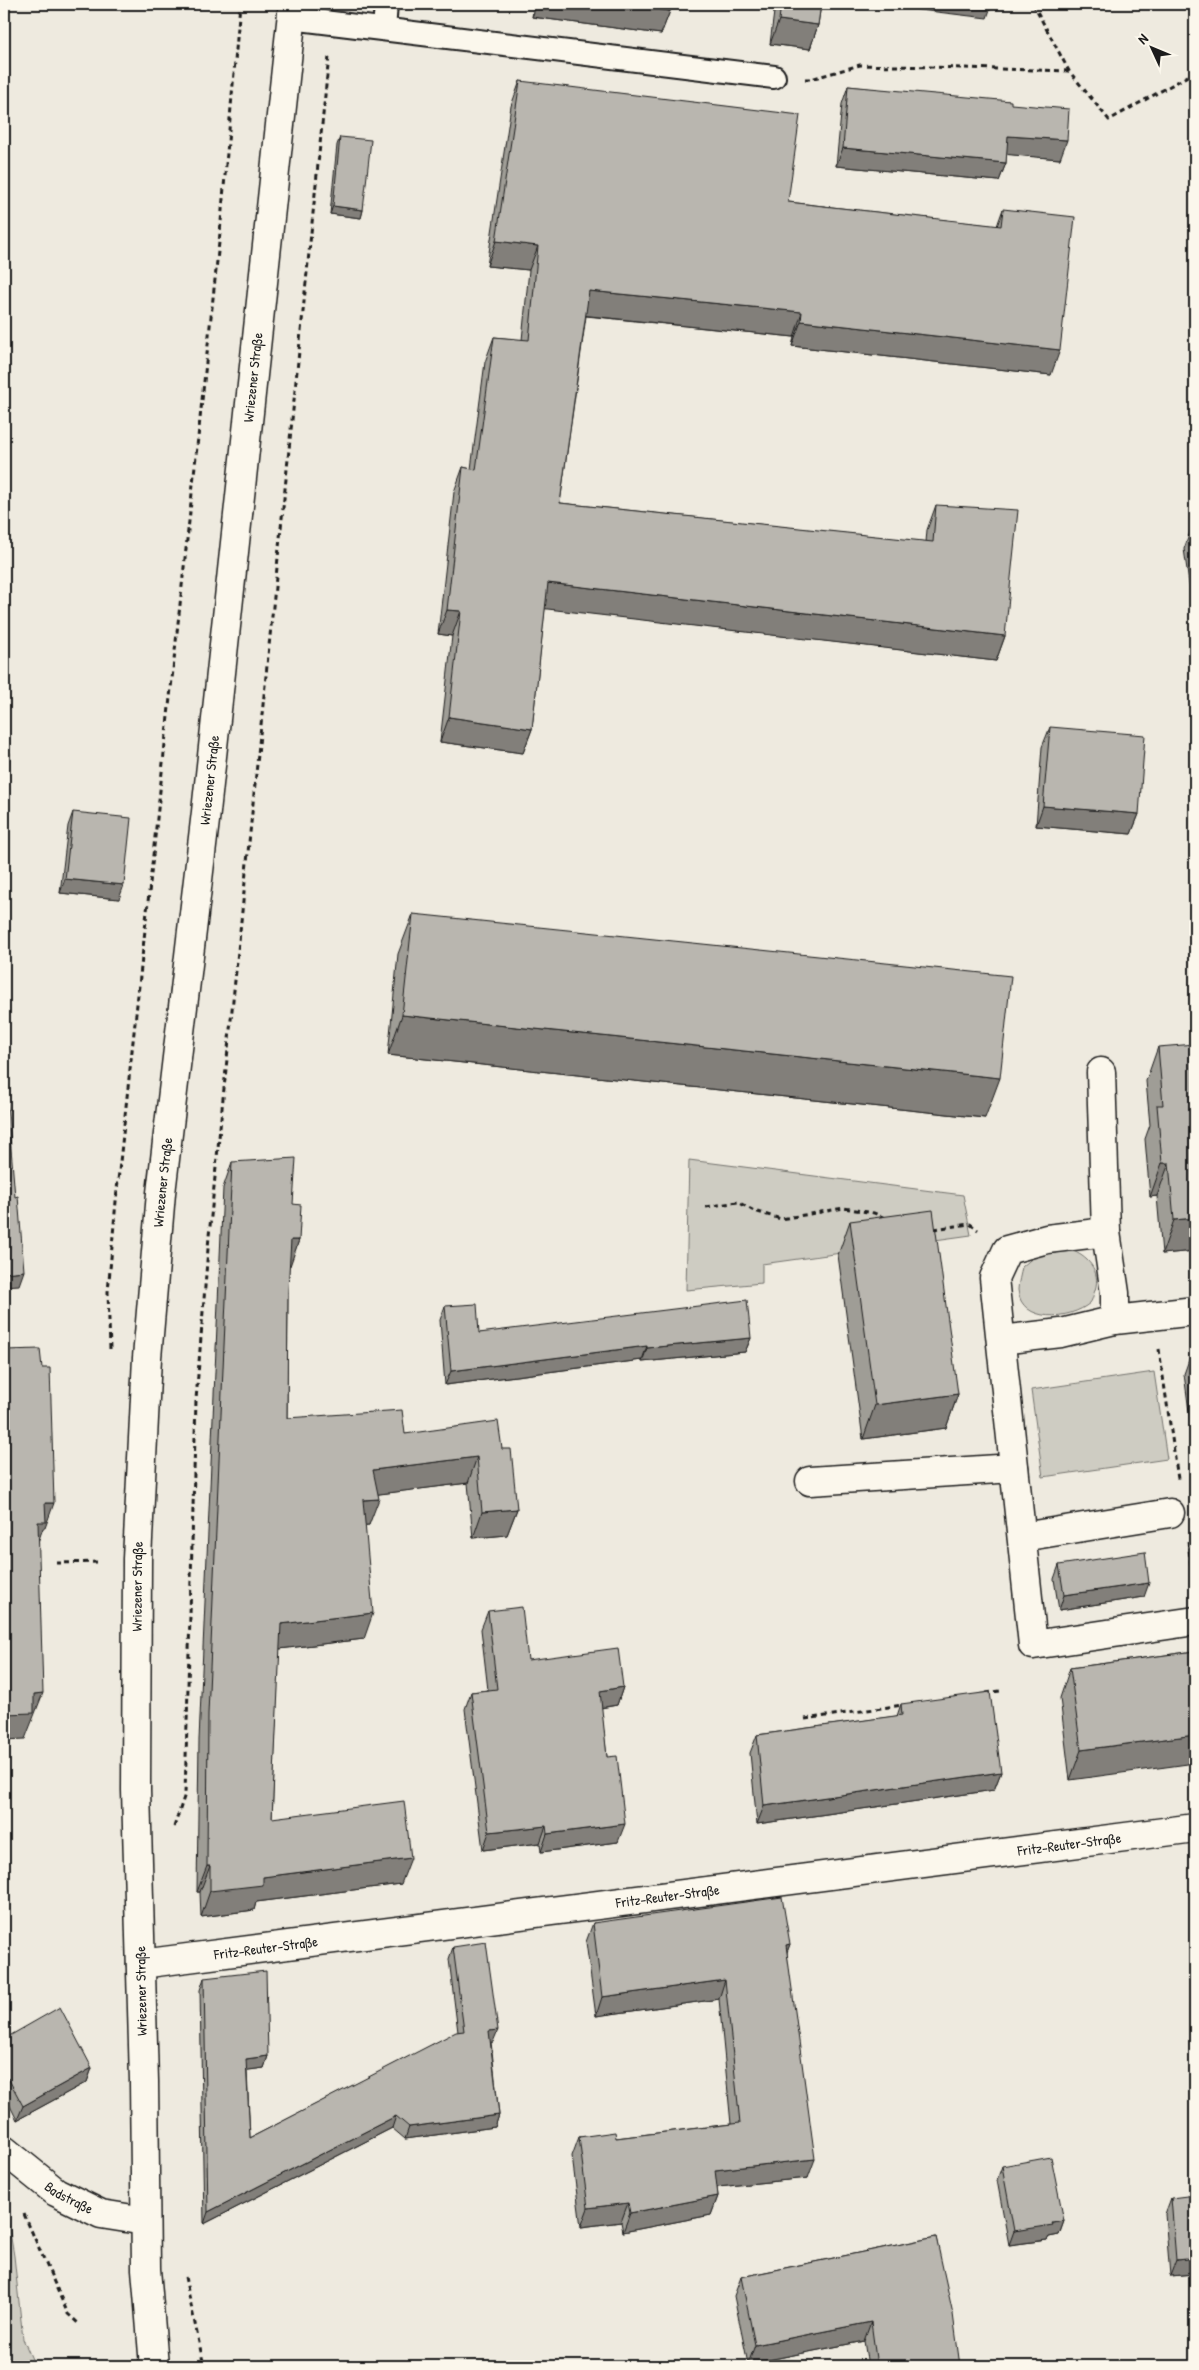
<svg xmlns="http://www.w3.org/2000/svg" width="1199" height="2370" font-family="'Patrick Hand',sans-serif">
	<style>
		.green { fill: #ceccc2; stroke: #75746f }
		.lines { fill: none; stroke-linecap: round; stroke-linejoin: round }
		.lane-casing { stroke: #1c1c1c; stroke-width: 26 }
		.street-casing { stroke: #1c1c1c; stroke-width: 31 }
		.secondary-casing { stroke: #1c1c1c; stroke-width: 31 }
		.path { stroke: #1c1c1c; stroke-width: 3; stroke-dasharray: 5 4; stroke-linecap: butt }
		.lane { stroke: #fbf7ec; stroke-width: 22 }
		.street { stroke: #fbf7ec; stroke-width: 28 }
		.secondary { stroke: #fbf7ec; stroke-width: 28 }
		.wall { fill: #9f9d96; stroke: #1c1c1c }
		.shaded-wall { fill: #827f7a; stroke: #1c1c1c }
		.building { fill: #b9b6af; stroke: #1c1c1c }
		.labels { text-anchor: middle; stroke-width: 4.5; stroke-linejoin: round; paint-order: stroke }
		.street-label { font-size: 14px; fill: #1c1c1c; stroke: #fbf7ec }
	</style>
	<rect width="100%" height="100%" fill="#eeeadf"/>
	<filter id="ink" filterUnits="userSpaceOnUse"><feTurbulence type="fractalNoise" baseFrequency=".02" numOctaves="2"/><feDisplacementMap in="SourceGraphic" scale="10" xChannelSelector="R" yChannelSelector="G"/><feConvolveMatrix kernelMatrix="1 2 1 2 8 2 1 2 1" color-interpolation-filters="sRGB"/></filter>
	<g filter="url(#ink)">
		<!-- green -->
		<g class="green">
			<path d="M689,1160l274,35 8,40 -209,29v19l-76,7z"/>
			<path d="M1073,1251c17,7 29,23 21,42 -1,3 -2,8 -4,10 -20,17 -69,21 -72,-13 0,-7 3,-16 4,-23l14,-12z"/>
			<path d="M1154,1372l13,87 -124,18 -12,-87z"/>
			<path d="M4,2196l10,60 9,83 12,27h-31z"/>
		</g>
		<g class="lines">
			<defs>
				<g id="lane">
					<path d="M291,18l483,59"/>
					<path d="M384,29l2,-25"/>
				</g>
				<g id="street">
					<path d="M1101,1072l5,160"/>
					<path d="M1115,1320l80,-9"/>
					<path d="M1001,1340l60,-7 54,-13v-27l-9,-61 -59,7 -40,11 -13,28 39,367 162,-24"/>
					<path d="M810,1481l204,-13"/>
					<path d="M1022,1537l148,-24"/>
					<path id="s1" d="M141,1964l1054,-136"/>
					<path id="s2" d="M4,2150l52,42 45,22 44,7"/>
				</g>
				<g id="secondary">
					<path id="s3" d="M154,2366l-8,-97 -2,-188 -8,-291 1,-231 10,-201 14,-165 45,-381 87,-808"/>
				</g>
			</defs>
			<!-- lane casing -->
			<use href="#lane" class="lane-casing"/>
			<!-- street casing -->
			<use href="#street" class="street-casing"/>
			<!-- secondary casing -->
			<use href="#secondary" class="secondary-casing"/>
			<!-- path -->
			<g class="path">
				<path d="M1033,4l36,67 40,49 86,-48"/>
				<path d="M805,79h6l49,-14 209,6"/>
				<path d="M706,1207l32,-5 16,9 27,8 63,-11 30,5 11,5"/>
				<path d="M934,1229l36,-5 8,6"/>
				<path d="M110,1349l-2,-57 9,-102 103,-957 20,-229"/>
				<path d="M1159,1349l19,130"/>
				<path d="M1188,1542l6,44"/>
				<path d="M56,1563l45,-1"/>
				<path d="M986,1693l14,-2"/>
				<path d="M805,1719l98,-14"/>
				<path d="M174,1827l11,-33 11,-394 13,-164 120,-1180"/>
				<path d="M24,2214l44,100 10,9"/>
				<path d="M185,2277l19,89"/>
			</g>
			<!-- lane -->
			<use href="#lane" class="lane"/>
			<!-- street -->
			<use href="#street" class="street"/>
			<!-- secondary -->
			<use href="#secondary" class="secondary"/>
		</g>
		<!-- wall -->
		<g class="wall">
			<path d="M525,4h146l-1,7 -9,23 -129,-17 2,-12z"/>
			<path d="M775,4h46l-3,21 -8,24 -40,-5z"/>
			<path d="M520,81l268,121 209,24 6,-17 48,166 -259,-29 2,-9 -208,-21 -26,187 366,39 1,-12 9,-25 69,131 -9,25 -451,-53 -13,121 -9,24 -83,-11 12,-106 -14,-2 16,-142 9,-25 8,2 14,-107 9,-25 28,3 7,-70 -42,-4 24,-160z"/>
			<path d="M848,86l163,18 49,55 -54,-5v9l-7,18 -163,-15 6,-62z"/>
			<path d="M340,137l23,73 -2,8 -31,-4 7,-69z"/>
			<path d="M1195,523v102l-11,-76 9,-25z"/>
			<path d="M1050,727l89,87 -8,20 -95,-8 6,-79z"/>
			<path d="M73,812l46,87 -59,-6 8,-67z"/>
			<path d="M413,914l572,204 -597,-63 10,-101z"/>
			<path d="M1158,1047l37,204 -33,3 -5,-58 -7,1 -5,-58 5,-14 -4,-44z"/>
			<path d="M232,1162l61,42 6,36 -10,26 -1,24 -1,128 118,16 97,15 15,60 -10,26 -34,3 -5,-55 -90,11 -9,31h-4l-1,114 -85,10 -7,169 129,66 -145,18 -2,8 -53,7 -1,-25h-3l2,-152 24,-552z"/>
			<path d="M850,1221l108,173 -12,34 -83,11 -25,-184z"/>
			<path d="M445,1306l34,27 272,5 -6,14 -103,10v-2l-197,25 -5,-65z"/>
			<path d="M1195,1343v113l-11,-82z"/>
			<path d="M1059,1565l85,32 -85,13 -5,-31z"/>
			<path d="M488,1611l40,49 95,27 -6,18 -16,3 6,49 11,85 -77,10 -1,-9 -57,7 -18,-141 6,-17 17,-2 -7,-61z"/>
			<path d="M1195,1651l-125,129 -10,-82 10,-30z"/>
			<path d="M901,1704l100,68 -7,18 -237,34 -7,-71 7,-18 140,-19z"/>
			<path d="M593,1923l197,21 -3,8 21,226 -91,9 1,9 -7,19 -88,17 -2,-10 -40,5 -9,-71 7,-19 37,1 115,-14 -12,-125 -123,17 -10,-74z"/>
			<path d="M453,1947l40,95h-2l8,73 -4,12 -90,12 -13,-11 -188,96 -4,-234 4,-12 64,78 -4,12 -17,2 3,68 208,-106 -9,-73z"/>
			<path d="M4,2039l88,29 -5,14 -70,38 -13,-26z"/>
			<path d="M1195,2087v39h-2l-1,-31z"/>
			<path d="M1002,2166l62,55 -5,14 -10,2 -2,3 -38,5 -12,-65z"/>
			<path d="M1171,2198l24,76 -25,2 -5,-62z"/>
			<path d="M936,2237l24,129h-92l-4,-25 -116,23 -14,-68 7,-19z"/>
		</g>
		<!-- shaded-wall -->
		<g class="shaded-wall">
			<path d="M537,4h81l52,7 -9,23 -129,-17z"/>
			<path d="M687,4h22l-1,3z"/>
			<path d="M870,4h122l-5,14z"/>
			<path d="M779,20l39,5 -8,24 -40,-5z"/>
			<path d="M1008,136l59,4 -7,19 -59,-5z"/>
			<path d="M843,148l163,15 -7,18 -163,-15z"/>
			<path d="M333,206l30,4 -2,8 -31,-4z"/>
			<path d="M496,241l42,5 -9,24 -42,-4z"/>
			<path d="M589,291l213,21 -8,25 -214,-22z"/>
			<path d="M801,321l259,29 -9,25 -259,-29z"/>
			<path d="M548,583l457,53 -9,25 -457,-53z"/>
			<path d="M447,610l14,1 -9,25 -14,-2z"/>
			<path d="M449,717l83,12 -9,24 -83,-11z"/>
			<path d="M1043,806l96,8 -8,20 -95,-8z"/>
			<path d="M65,879l59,6 -5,14 -59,-6z"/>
			<path d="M402,1015l598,63 -15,40 -597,-63z"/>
			<path d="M1162,1163h7l-12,33 -7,1z"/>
			<path d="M1195,1218v33l-33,3 12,-34z"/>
			<path d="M291,1240h8l-9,26h-9z"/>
			<path d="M24,1271l-5,14 -15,1v-13z"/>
			<path d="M751,1338l-6,14 -103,10 5,-14z"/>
			<path d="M647,1346l-5,14 -197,25 6,-14z"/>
			<path d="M958,1394l-12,34 -83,11 12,-34z"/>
			<path d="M477,1457l-9,26 -104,13 9,-26z"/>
			<path d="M379,1499l-10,26 -16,1 10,-26z"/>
			<path d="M45,1503h9l-9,25h-2l-7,20h-7z"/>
			<path d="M517,1509l-10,26 -34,3 9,-26z"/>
			<path d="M1149,1583l-5,14 -85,13 5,-15z"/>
			<path d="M373,1613l-9,26 -93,11 10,-26z"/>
			<path d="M623,1687l-6,18 -24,4 7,-18z"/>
			<path d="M43,1693l-18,46 -21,1v-26l30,-20z"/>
			<path d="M1195,1735v28l-125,17 11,-30z"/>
			<path d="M1001,1772l-7,18 -237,34 7,-18z"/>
			<path d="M625,1824l-7,18 -77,10 6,-18z"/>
			<path d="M546,1826l-6,17 -57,7 6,-18z"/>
			<path d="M411,1858l-10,26 -145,18 -2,8 -53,7 9,-26 53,-14z"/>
			<path d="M207,1866h3l-10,26h-3z"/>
			<path d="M790,1944l-7,19 3,-18z"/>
			<path d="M725,1980l-6,19 -123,17 6,-19z"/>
			<path d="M498,2030l-5,12 -8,1 4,-12z"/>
			<path d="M268,2056l-4,12 -22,3 4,-12z"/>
			<path d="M92,2068l-5,14 -70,38 6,-14z"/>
			<path d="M8,2078l-4,12v-9z"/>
			<path d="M499,2115l-4,12 -90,12 4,-12z"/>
			<path d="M396,2116l-4,12 -188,96 4,-12z"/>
			<path d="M815,2159l-7,19 -100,10 7,-18z"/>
			<path d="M718,2196l-7,19 -88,17 7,-19z"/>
			<path d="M628,2203l-7,19 -40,5 7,-19z"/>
			<path d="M1064,2221l-5,14 -10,2 -2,3 -38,5 5,-14z"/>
			<path d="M1195,2258v16l-25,2 6,-16z"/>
			<path d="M871,2322l-7,19 -116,23 7,-19z"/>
		</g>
		<!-- building -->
		<g class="building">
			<path d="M618,4h53l-1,7z"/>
			<path d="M781,4h40l-3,21 -39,-5z"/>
			<path d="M520,81l280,34 -12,87 213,24 2,-17 72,8 -15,133 -259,-29 1,-9 -213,-21 -29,212 373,39 3,-37 82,5 -13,126 -457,-53 -16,146 -83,-12 12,-106 -14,-1 16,-143 13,3 18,-133 35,3 9,-94 -42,-5z"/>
			<path d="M848,86l163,15v3l58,5 -2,31 -59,-4 -2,27 -163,-15z"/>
			<path d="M340,137l31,3 -8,70 -30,-4z"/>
			<path d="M1195,523v13l-2,-12z"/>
			<path d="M1050,727l95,8 -6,79 -96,-8z"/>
			<path d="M4,752l6,1 -6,60z"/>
			<path d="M73,812l58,6 -7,67 -59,-6z"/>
			<path d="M413,914l598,62 -11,102 -598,-63z"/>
			<path d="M1195,1044v174l-21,2 -5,-57h-7l-5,-58h6l-5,-58z"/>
			<path d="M4,1063l11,134 3,-1 6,75 -20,2z"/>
			<path d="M296,1158l-3,46 8,1 -2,35h-8l-3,50 -1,128 115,-8 3,24 93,-13 4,28h9l6,60 -35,3 -5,-55 -104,13 6,29 -16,1 10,113 -92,11 -9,194 132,-17 7,57 -148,19v8l-53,6v-25h-3l1,-152 24,-552z"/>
			<path d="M933,1210l25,184 -83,11 -25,-184z"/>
			<path d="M747,1300l4,38 -104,10v-2l-196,25 -6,-65 32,-2 2,29z"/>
			<path d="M40,1349l2,19h8l4,135h-9l1,19h-8l5,171 -9,1v19l-30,1v-357h1v-7z"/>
			<path d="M1145,1552l4,31 -85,12 -5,-30z"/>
			<path d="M522,1607l6,53 90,-12 5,39 -23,4 7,66 10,-1 8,68 -78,10 -1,-8 -57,6 -18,-140 26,-3 -9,-78z"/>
			<path d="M1195,1651v84l-114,15 -11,-82z"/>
			<path d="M990,1692l11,80 -237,34 -7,-71 145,-20 -1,-11z"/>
			<path d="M782,1897l8,47 -4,1 29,214 -100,11 3,26 -88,17 -2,-10 -40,5 -9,-71 36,-5 1,6 124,-15 -15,-143 -123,17 -9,-74z"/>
			<path d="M486,1942l12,88 -9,1 10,84 -90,12 -13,-11 -188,96 -4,-234 62,-7 2,85 -22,3 4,79 206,-106 8,-1 -11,-84z"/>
			<path d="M60,2007l32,61 -69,38 -15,-28 -4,3v-42z"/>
			<path d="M1051,2157l13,64 -12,2 1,2 -39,6 -12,-65z"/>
			<path d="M1195,2195v63l-19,2 -5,-62z"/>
			<path d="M936,2237l17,77 7,52h-83l-6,-44 -116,23 -14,-68z"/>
		</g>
	</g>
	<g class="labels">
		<!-- street labels -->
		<g class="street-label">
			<text dy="5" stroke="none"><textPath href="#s3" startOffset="1995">Wriezener Straße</textPath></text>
			<text dy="5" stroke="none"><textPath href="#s3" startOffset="1590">Wriezener Straße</textPath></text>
			<text dy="5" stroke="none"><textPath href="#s3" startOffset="1185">Wriezener Straße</textPath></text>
			<text dy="5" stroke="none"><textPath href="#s3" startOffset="780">Wriezener Straße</textPath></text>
			<text dy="5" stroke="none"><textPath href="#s1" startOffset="936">Fritz-Reuter-Straße</textPath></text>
			<text dy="5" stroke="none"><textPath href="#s1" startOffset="531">Fritz-Reuter-Straße</textPath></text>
			<text dy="5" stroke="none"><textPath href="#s1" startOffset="126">Fritz-Reuter-Straße</textPath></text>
			<text transform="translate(141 1991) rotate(-91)" y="5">Wriezener Straße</text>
			<text dy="5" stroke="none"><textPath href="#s2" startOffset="81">Badstraße</textPath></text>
		</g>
	</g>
	<!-- margin -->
	<rect width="1199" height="2370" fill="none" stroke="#fbf7ec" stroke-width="20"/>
	<rect x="10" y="10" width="1179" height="2350" fill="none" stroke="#1c1c1c" stroke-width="2" filter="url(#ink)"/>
	<!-- north arrow -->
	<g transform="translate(1152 48) rotate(314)" stroke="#fbf7ec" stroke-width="4" paint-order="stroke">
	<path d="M0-4L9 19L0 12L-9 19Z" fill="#1c1c1c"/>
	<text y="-8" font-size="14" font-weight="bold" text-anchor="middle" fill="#1c1c1c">N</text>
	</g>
</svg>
